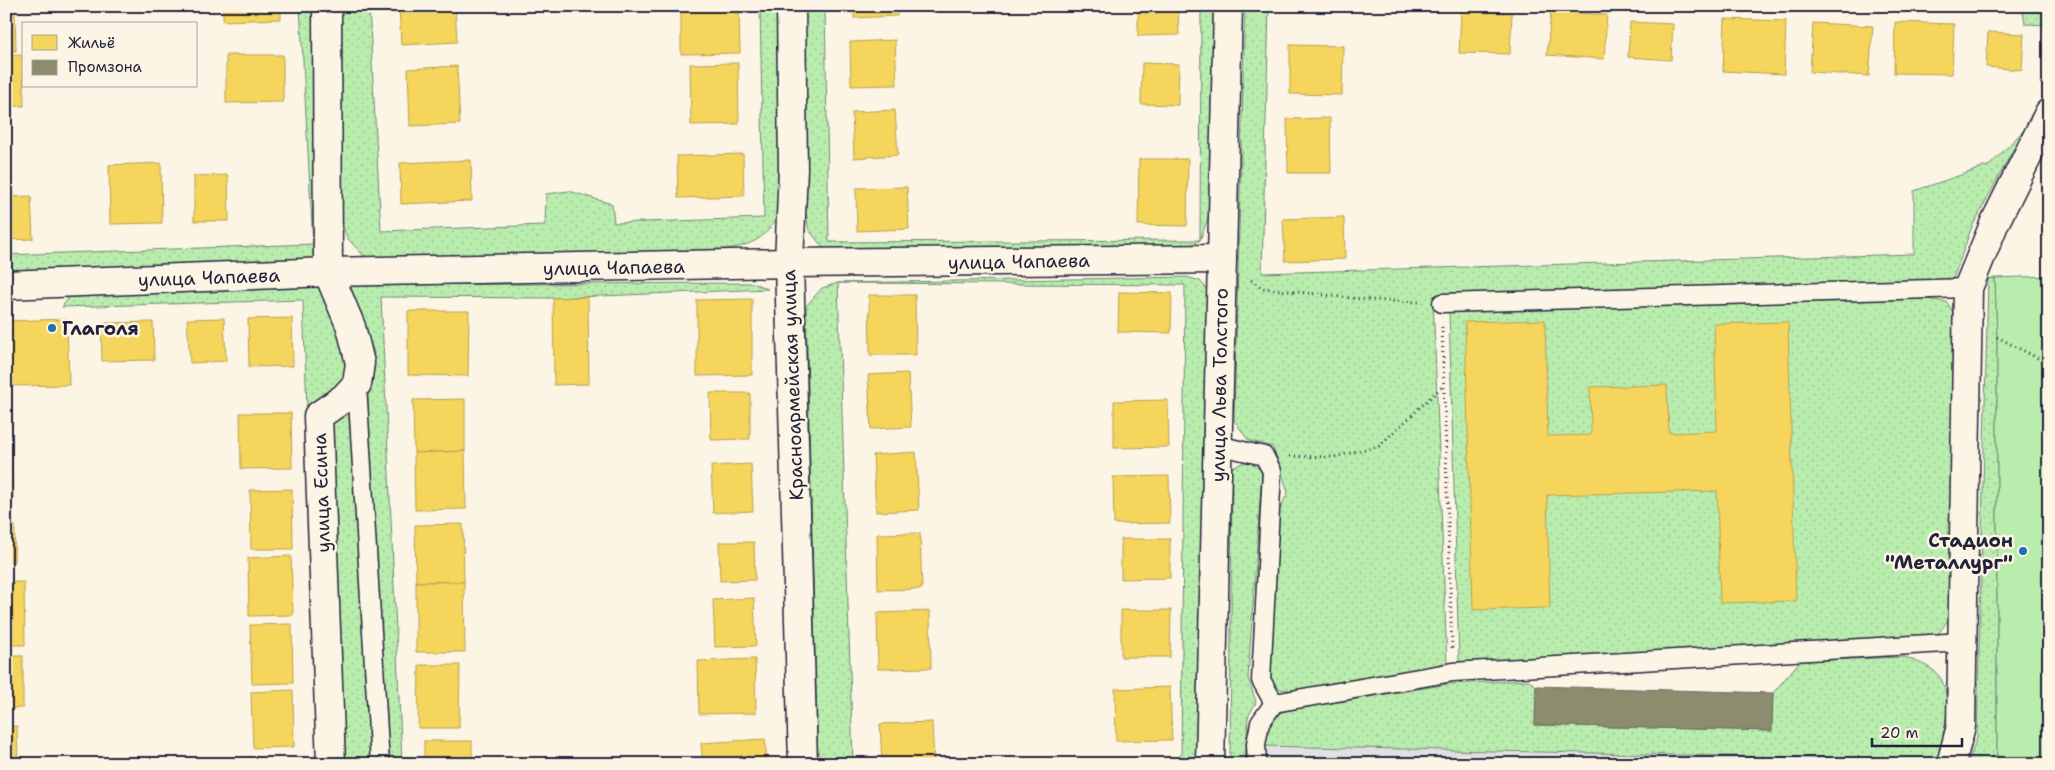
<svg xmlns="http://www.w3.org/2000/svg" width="2055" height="770" font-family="'Shantell Sans',sans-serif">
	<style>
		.built { fill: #e2e0e3 }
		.grass { fill: url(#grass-dots); stroke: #6e8874 }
		.garden { fill: #b9edae; stroke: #6e8874 }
		.homes { fill: #f6d55c; stroke: #b69f52 }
		.industry { fill: #8c8c6e; stroke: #6c6c5f }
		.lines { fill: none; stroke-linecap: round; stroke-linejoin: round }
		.lane-casing { stroke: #22223b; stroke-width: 21 }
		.street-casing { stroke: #22223b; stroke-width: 31 }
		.path { stroke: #22223b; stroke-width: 3; stroke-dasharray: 1 4; stroke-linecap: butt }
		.lane { stroke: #fcf5e5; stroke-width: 18 }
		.street { stroke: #fcf5e5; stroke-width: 28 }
		.poi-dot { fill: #1f6fb2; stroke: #fcf5e5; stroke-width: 2 }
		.labels { text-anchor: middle; stroke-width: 5; stroke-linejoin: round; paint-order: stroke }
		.street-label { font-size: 19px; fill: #22223b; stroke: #fcf5e5 }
		.poi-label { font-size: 19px; font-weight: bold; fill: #22223b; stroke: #fcf5e5; text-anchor: start }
	</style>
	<defs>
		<pattern id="grass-dots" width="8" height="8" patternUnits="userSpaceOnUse" patternTransform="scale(1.25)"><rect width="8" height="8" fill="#b9edae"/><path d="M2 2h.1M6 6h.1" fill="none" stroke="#9fcb97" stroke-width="1.8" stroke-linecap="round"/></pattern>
	</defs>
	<rect width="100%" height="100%" fill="#fcf5e5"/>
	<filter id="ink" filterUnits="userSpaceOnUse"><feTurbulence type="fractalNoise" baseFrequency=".02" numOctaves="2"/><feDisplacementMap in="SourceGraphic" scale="10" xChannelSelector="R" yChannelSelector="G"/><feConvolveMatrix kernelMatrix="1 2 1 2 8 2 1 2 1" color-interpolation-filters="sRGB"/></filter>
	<g filter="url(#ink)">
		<!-- built -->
		<path class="built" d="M1263,746l648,14 1,4h-647z"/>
		<!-- grass -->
		<g class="grass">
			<path d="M300,6h16l3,249 -9,4 -304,14v-18l307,-11z"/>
			<path d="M339,6h30l12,225 164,-6 1,-31 23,-3 43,13 2,19 150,-5 -4,-212h22v203c-15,27 -23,34 -54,40l-183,7 -156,3 -25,-3 -16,-17 -7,-16z"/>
			<path d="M800,6h25l4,236 371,-2 1,-234h14l-5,207 -10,27 -13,9 -362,1 -16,-20 -6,-30z"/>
			<path d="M1245,6h24l-7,267 652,-19v-63l76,-26 33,-34 -52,98 -18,50 -520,17 14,368 -151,27 -17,-2 -10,-14 6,-155 13,-28 -15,-45 -25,-7 -14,-20z"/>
			<path d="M2022,6h27v19l-24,-1z"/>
			<path d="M1187,277l13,4 9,11 -14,472h-14l4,-479 -347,-2 15,481h-35l-12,-458 16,-18 16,-5z"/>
			<path d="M1995,278l2,60v426h-29l9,-27 11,-458z"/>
			<path d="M753,283l15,6 -215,9 -172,-1 21,467h-62l-10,-343 40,-34 4,-35 -27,-67z"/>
			<path d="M319,285l31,74 -4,21 -39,30 -4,-110 -241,7 7,-10z"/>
			<path d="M1926,299l21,3 10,17 -6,297 -15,21 -477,25 -10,-352z"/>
			<path d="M1248,461l14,9 -14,208 8,24 -8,15 -3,47h-15l2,-297z"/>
			<path d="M1905,657c9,4 20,7 28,13 25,18 10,70 3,94h-24l-1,-4 -648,-14 6,-21 13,-14 167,-27 79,-4 8,6 -1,39 236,6 2,-38 27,-32z"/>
		</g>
		<!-- garden -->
		<path class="garden" d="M2049,276v488h-52v-426l-2,-60z"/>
		<!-- homes -->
		<g class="homes">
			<path d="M223,6h58v13l-58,2z"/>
			<path d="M399,6h56l2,36 -56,3z"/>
			<path d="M681,6h58l1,47 -59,1z"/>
			<path d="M854,6h43v10l-43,2z"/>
			<path d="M1138,6h40l1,29 -41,1z"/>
			<path d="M1292,6h44v4l-44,-1z"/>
			<path d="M1461,10l51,3 -2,41 -51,-1z"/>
			<path d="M1551,11l56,4 -3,44 -57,-4z"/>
			<path d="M6,14h9l1,37h-10z"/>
			<path d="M1725,19l61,2 -2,53 -61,-3z"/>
			<path d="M1630,22l43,2 -2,36 -43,-3z"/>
			<path d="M1895,22l59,2 -2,50 -58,-1z"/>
			<path d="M1813,23l60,3 -4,50 -59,-4z"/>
			<path d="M1988,32l36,2 -2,36 -36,-3z"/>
			<path d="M895,40l2,45 -46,1 -1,-44z"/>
			<path d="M1290,45l53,1 -1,49 -52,-1z"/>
			<path d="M23,55l1,51h-18v-50z"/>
			<path d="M226,55h57v47l-57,1z"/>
			<path d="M738,63l1,61 -48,1 -1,-61z"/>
			<path d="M1142,63l37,1 -1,41 -37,-1z"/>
			<path d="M457,66l3,58 -50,2 -2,-57z"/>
			<path d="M895,110l3,45 -44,3 -2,-46z"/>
			<path d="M1330,118l1,55h-43l-1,-54z"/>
			<path d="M743,154l1,42 -66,2 -1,-42z"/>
			<path d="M1139,159h49l-1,67 -49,-1z"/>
			<path d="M471,160l1,41 -71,3 -1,-41z"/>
			<path d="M161,163l1,60 -52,1 -1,-59z"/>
			<path d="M228,175l1,46h-35v-45z"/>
			<path d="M907,187l2,42 -52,2 -1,-43z"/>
			<path d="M31,196l2,43 -27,1v-43z"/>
			<path d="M1344,217l1,42 -60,2 -2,-42z"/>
			<path d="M1119,292l53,1 -1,40 -53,-1z"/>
			<path d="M869,295h46l1,60h-46z"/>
			<path d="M588,297l1,87 -35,1 -1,-87z"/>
			<path d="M752,299v76l-55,1v-76z"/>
			<path d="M408,311h61l-1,65 -60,-1z"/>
			<path d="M224,318l2,43 -36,2 -3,-44z"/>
			<path d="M292,318l1,48 -44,1 -1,-48z"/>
			<path d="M67,319l2,66 -58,1 -1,-18h-4v-47z"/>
			<path d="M1545,320l3,116 43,-1 -1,-48 77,-2 2,48 48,-2 -3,-107 74,-2 8,279 -76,2 -3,-112 -170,4 3,113 -77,2 -8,-288z"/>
			<path d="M153,322l1,38 -52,1 -1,-38z"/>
			<path d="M908,373l3,54 -40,2 -3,-54z"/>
			<path d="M6,386h5l1,41h-6z"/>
			<path d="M710,393h40v46l-39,1z"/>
			<path d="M465,399v52l-51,2 -1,-53z"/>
			<path d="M1168,400l1,47 -55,1v-47z"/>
			<path d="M240,413h51l1,55 -51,1z"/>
			<path d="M465,451l1,58 -51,1 -1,-57z"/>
			<path d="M916,452l3,58 -43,2 -3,-57z"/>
			<path d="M6,453h6l1,45h-7z"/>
			<path d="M751,464l2,47 -40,2 -2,-47z"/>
			<path d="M1169,476l1,47 -56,1 -1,-47z"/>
			<path d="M292,489l1,60h-42l-1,-59z"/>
			<path d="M463,524l1,58h-48l-1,-57z"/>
			<path d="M6,525h9l-1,37h-8z"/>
			<path d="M920,533l2,56 -44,1 -1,-56z"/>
			<path d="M1121,539h49v39l-49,1z"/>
			<path d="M719,542h35l1,38 -35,1z"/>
			<path d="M291,556l2,59 -44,1 -1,-58z"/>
			<path d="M6,582h18l1,63h-19z"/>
			<path d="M416,582h48l1,70h-49z"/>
			<path d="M754,598l2,48 -41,1 -2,-47z"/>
			<path d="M1121,610h50l-1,47h-49z"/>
			<path d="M930,611l1,57 -53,1 -1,-56z"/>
			<path d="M292,624l1,59 -41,1 -2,-59z"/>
			<rect x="6" y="656" width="17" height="52"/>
			<path d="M755,659l1,54 -57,1 -1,-53z"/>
			<path d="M419,665h41l-1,63h-41z"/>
			<path d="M1170,687l2,53 -56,1 -1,-52z"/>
			<path d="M293,690l1,57 -41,1 -2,-56z"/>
			<path d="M932,722l2,42h-52l-2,-40z"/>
			<path d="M6,726h11l1,38h-12z"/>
			<path d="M765,739l2,25h-64l-2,-21z"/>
			<rect x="424" y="741" width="48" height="23"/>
		</g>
		<!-- industry -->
		<path class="industry" d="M1536,686l237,7 -1,38 -237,-6z"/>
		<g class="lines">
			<defs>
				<g id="lane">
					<path d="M1442,303l526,-15"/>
					<path d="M357,384l23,380"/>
					<path d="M1218,445l46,11 8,15 -11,209 13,23 179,-31 510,-30"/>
					<path d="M1257,764l-1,-20 4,-21 14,-20"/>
				</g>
				<g id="street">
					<path d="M327,6l1,266 23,55 9,36 -3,21 -13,14 -26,18 13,348"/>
					<path d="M791,6l2,163 -4,94 14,501"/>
					<path d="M6,285l322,-13 461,-9 433,-4"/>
					<path d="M1210,764l18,-758"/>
					<path d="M1951,764l10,-38 7,-438 27,-66 54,-109"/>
				</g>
			</defs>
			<!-- lane casing -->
			<use href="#lane" class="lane-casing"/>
			<!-- street casing -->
			<use href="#street" class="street-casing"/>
			<!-- path -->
			<g class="path">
				<path d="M1251,280l11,8 108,12 49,2"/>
				<path d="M1442,327l10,321"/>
				<path d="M1997,337l52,27"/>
				<path d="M1290,456l44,1 45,-11 65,-61"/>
			</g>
			<!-- lane -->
			<use href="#lane" class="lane"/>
			<!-- street -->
			<use href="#street" class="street"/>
		</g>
	</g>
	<!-- markers -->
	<g class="poi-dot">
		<circle cx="52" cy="328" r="5"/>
		<circle cx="2023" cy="551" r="5"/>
	</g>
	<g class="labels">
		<!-- street labels -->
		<g class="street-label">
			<text transform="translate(1019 261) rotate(-1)" y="7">улица Чапаева</text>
			<text transform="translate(614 267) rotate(-1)" y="7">улица Чапаева</text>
			<text transform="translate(209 277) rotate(-2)" y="7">улица Чапаева</text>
			<text transform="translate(792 385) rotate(-92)" y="7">Красноармейская улица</text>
			<text transform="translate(1219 385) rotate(-89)" y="7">улица Льва Толстого</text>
			<text transform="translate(321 493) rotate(-92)" y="7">улица Есина</text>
		</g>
		<!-- poi labels -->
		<g class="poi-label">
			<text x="62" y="335">Глаголя</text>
			<text x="2013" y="547" text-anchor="end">Стадион<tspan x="2013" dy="22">"Металлург"</tspan></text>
		</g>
	</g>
	<!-- margin -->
	<rect width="2055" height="770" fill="none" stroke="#fcf5e5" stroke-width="25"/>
	<rect x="12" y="12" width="2030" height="745" fill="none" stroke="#22223b" stroke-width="2" filter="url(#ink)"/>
	<!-- legend -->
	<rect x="22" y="22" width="175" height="65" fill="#fcf5e5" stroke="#a5a1a1"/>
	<rect x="32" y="35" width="25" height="15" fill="#f6d55c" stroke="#a5a1a1"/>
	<text x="68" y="48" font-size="15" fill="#22223b">Жильё</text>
	<rect x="32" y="60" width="25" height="15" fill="#8c8c6e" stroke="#a5a1a1"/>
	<text x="68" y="72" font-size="15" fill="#22223b">Промзона</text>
	<!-- scale -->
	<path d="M1872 738v8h90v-8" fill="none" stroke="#22223b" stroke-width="2.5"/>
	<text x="1880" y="738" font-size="15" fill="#22223b" stroke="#fcf5e5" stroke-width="4" paint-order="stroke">20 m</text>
</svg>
